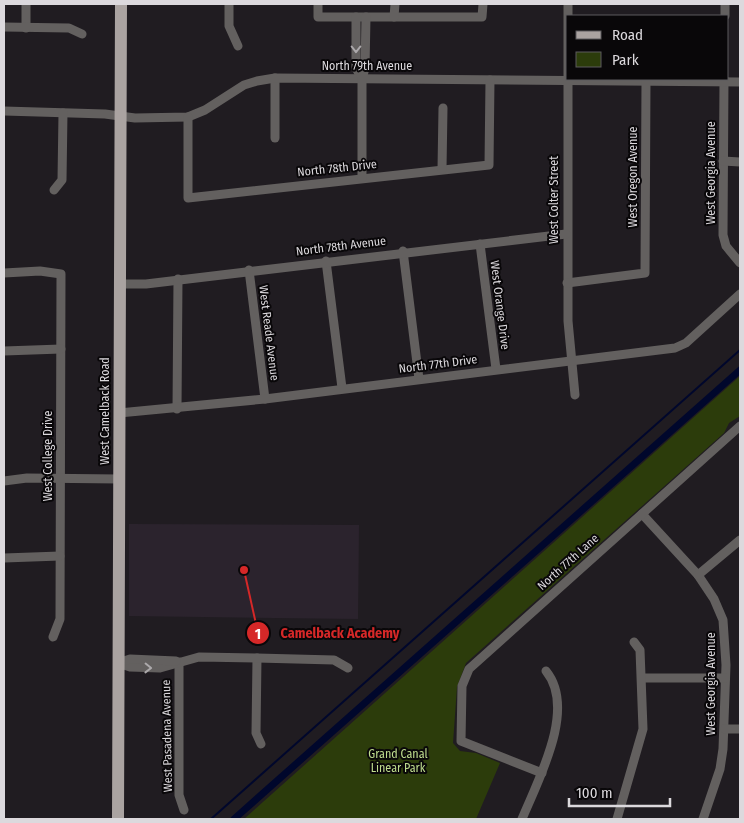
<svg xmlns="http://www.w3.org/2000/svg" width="744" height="823" font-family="'Fira Sans Condensed',sans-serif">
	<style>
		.built { fill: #2b232d }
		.green { fill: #2c3c0b }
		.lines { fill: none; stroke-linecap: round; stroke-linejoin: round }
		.stream { stroke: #00072c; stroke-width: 2 }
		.canal { stroke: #00072c; stroke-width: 7 }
		.minor { stroke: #63605f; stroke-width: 9 }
		.primary { stroke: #aaa3a1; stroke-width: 12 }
		.oneway { stroke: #aca9ab }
		.labels { text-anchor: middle; stroke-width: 4; stroke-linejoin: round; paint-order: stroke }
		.street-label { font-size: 12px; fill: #dcd9dd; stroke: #090709 }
		.park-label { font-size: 12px; fill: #bfdd8e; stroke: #090709 }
		.leader { fill: none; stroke: #d62828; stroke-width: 2 }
		.callout-dot { fill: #d62828; stroke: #090709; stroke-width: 2 }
		.mark-label { font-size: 15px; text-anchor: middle; font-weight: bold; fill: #fff }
		.callout-label { font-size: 14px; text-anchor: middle; font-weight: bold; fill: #d62828; stroke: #090709; stroke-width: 4; stroke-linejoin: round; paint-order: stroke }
	</style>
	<rect width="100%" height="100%" fill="#201c21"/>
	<!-- built -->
	<path class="built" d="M129,524l230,1 -1,94 -229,-3z"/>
	<!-- green -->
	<path class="green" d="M740,376v40l-11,7 -5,10 -258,230 -9,24 -4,56 7,8 16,2 24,10 -24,56h-232z"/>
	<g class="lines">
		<!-- stream -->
		<path class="stream" d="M211,819l529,-469"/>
		<!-- canal -->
		<path class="canal" d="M234,819l506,-449"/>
		<!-- minor -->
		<g class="minor">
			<path d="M26,4v24"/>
			<path d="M229,4v22l9,20"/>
			<path d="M318,4v13h164l1,-13"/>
			<path d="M568,4v317l7,74"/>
			<path d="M725,16v-12"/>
			<path d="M356,17v51l6,11"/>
			<path d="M394,17l1,-13"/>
			<path d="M4,27l65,1 13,6"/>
			<path d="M275,78v60"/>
			<path d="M724,79l-1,156 3,11 14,17"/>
			<path d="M4,111l101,3 30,4 53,-1 17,-7 39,-25 13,-4 18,-3 465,4"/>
			<path d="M188,117v81l301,-33 1,-85"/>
			<path d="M723,161l17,1"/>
			<path d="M442,169l1,-61"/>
			<path d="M362,178v-99l3,-11 1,-51"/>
			<path d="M54,190l8,-10 1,-67"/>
			<path d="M480,244l16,125"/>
			<path d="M403,251l16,128"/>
			<path d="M326,261l16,127"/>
			<path d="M249,270l16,129"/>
			<path d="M4,273l36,-2 21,3 -1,345 -7,18"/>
			<path d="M567,283l78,-10 1,-192"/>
			<path d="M120,284h26l420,-50"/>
			<path d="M4,351l57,-2"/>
			<path d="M177,409l1,-130"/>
			<path d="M119,413l146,-14 410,-51 11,-5 54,-49"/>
			<path d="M4,481l23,-3 92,1"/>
			<path d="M642,514l56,61 16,24 9,21 3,45 -3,84 -3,20 -17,50"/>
			<path d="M4,558l56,-2"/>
			<path d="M698,575l42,-35"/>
			<path d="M257,658l-1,75 5,11"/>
			<path d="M179,662v133l5,15"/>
			<path d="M118,663l12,4 30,1 39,-11 58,1 77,2 14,8"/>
			<path d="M118,663l12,-4 46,2"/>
			<path d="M643,678h82"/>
			<path d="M725,729h15"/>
			<path d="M542,773l-81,-32 1,-55 7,-17 271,-243"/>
			<path d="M522,819c16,-39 55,-110 24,-148"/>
			<path d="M617,819l26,-90 -3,-79 -6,-8"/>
		</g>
		<!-- primary -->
		<path class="primary" d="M118,819l3,-815"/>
	</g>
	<!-- one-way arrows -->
	<defs><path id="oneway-chevron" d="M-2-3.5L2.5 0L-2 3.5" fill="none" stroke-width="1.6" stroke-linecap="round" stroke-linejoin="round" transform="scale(1.25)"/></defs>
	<g class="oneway">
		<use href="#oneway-chevron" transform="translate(356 49) rotate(90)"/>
		<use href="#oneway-chevron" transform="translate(148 668) rotate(1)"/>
	</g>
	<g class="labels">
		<!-- street labels -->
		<g class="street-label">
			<text x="367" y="70">North 79th Avenue</text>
			<text transform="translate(337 168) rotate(-6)" y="4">North 78th Drive</text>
			<text transform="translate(711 173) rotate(-90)" y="4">West Georgia Avenue</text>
			<text transform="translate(633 177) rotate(-90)" y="4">West Oregon Avenue</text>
			<text transform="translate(554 200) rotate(-90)" y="4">West Colter Street</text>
			<text transform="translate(341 246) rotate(-7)" y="4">North 78th Avenue</text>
			<text transform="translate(500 305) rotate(83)" y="4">West Orange Drive</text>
			<text transform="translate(269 333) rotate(83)" y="4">West Reade Avenue</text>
			<text transform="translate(438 364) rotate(-7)" y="4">North 77th Drive</text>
			<text transform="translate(105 411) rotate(-90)" y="4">West Camelback Road</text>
			<text transform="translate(48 456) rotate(-90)" y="4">West College Drive</text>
			<text transform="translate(568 562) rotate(-42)" y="4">North 77th Lane</text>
			<text transform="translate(711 684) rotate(-90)" y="4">West Georgia Avenue</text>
			<text transform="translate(167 736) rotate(-91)" y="4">West Pasadena Avenue</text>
		</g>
		<!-- park labels -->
		<g class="park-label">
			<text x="398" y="758">Grand Canal<tspan x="398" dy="14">Linear Park</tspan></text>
		</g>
	</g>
	<!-- callouts -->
	<path class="leader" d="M244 570L258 633"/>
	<g class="callout-dot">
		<circle cx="244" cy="570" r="5"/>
		<circle cx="258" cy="633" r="12"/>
	</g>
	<g class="mark-label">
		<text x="258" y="639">1</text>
	</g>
	<g class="callout-label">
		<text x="340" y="638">Camelback Academy</text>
	</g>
	<!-- border -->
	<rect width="744" height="823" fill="none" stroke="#dcd9dd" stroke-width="10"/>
	<!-- legend -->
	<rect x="566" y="15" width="162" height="65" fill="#090709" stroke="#5d5b5e"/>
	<rect x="576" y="31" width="25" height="8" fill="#aaa3a1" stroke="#5d5b5e"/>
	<text x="612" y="40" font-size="15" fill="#dcd9dd">Road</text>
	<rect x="576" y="52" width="25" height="15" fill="#2c3c0b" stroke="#5d5b5e"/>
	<text x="612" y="65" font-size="15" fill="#dcd9dd">Park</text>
	<!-- scale -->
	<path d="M569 798v8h101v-8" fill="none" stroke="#dcd9dd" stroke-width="2.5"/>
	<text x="576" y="798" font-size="15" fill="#dcd9dd" stroke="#090709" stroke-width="4" paint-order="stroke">100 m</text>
</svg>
